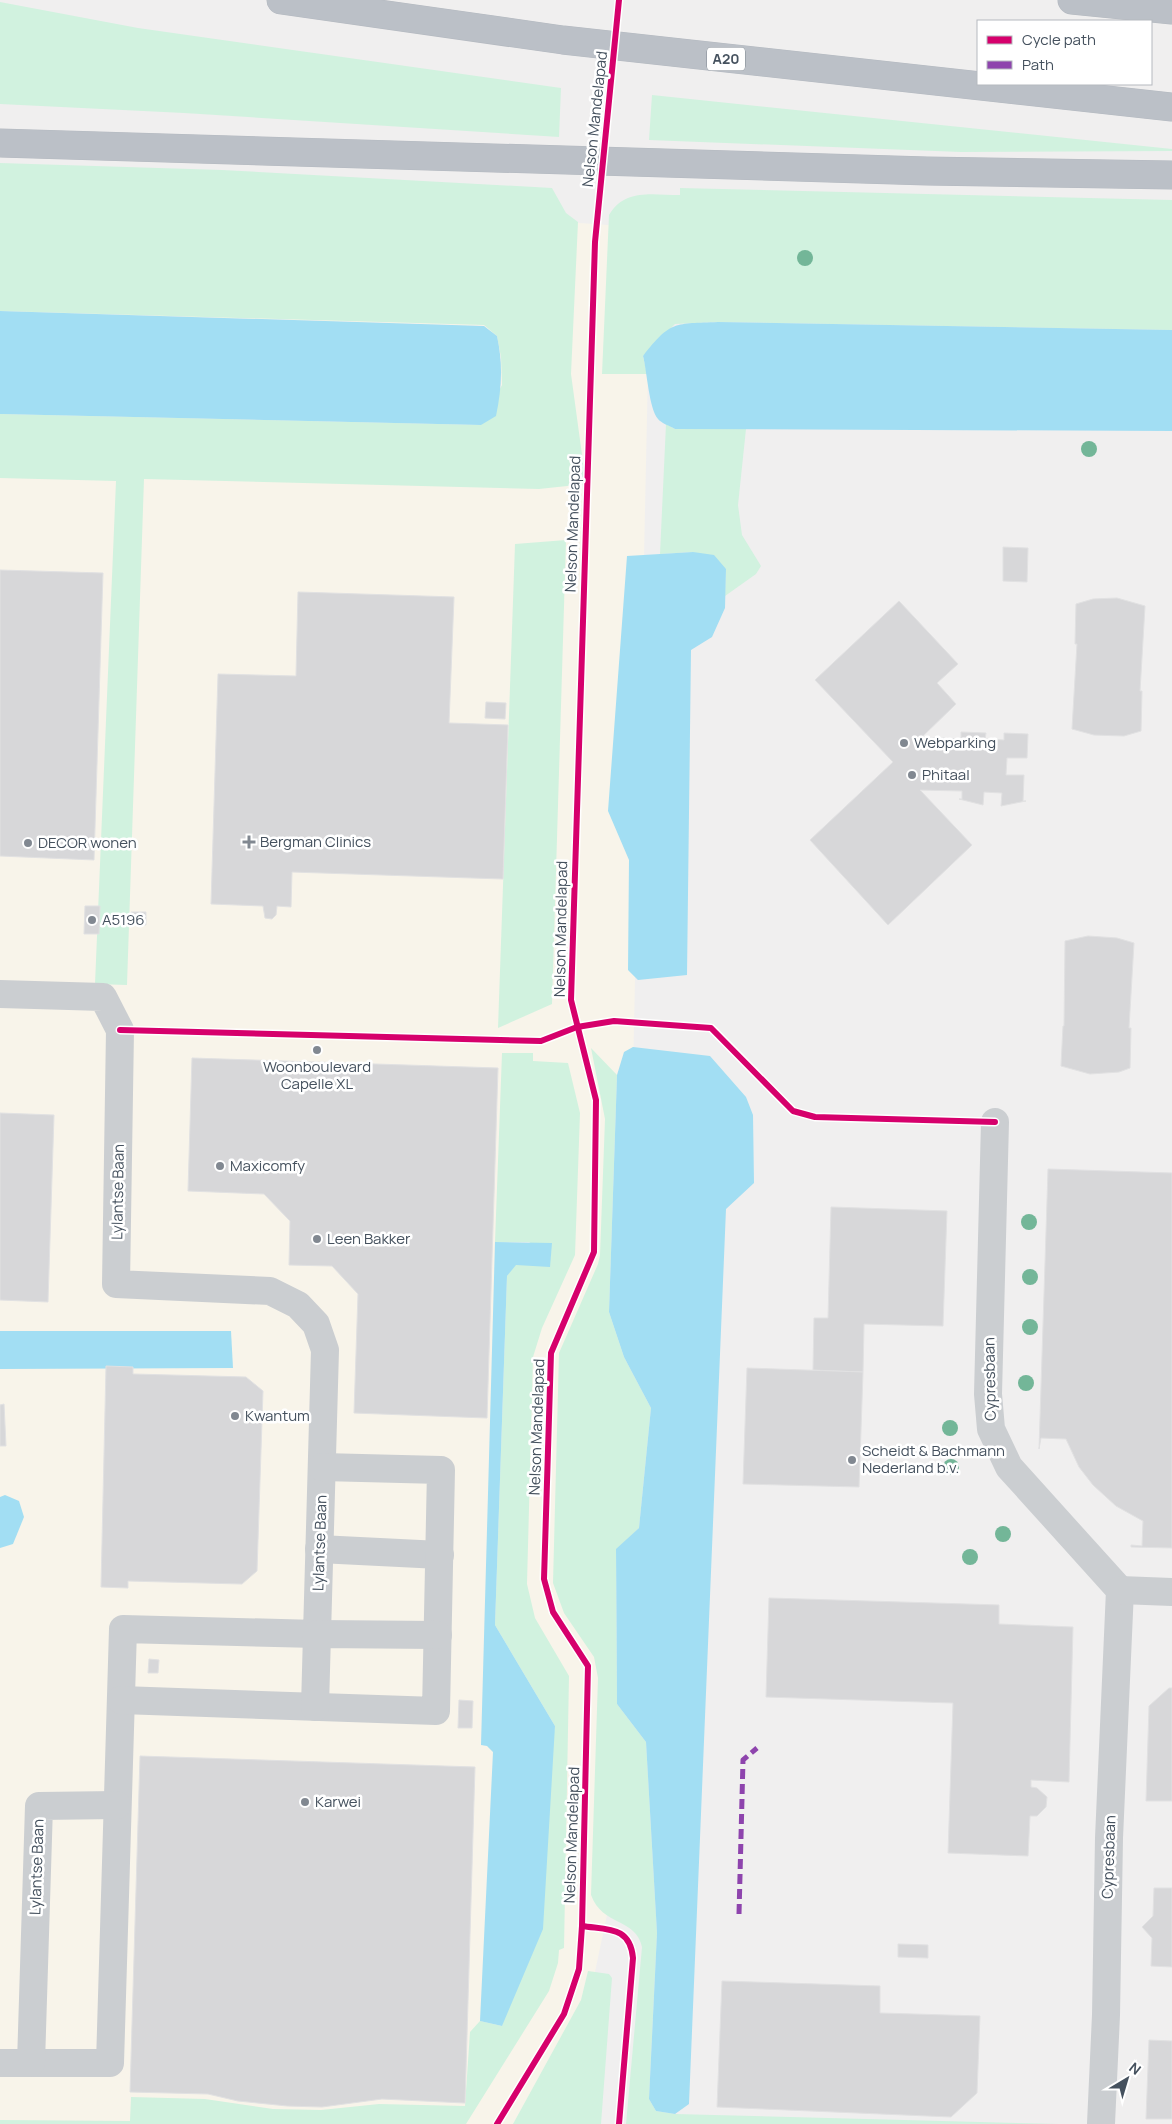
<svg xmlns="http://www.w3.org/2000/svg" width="1172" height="2124" font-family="Manrope,sans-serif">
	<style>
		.commercial { fill: #f8f4ea }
		.green { fill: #d1f2df }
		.water { fill: #a2def3 }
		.building { fill: #d7d7d9; stroke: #e1e1e2 }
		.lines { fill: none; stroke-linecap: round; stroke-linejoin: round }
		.highway-casing { stroke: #b4b9c0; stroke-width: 29 }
		.minor { stroke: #cbced1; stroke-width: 28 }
		.highway { stroke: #bbc0c7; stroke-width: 28 }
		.quiet { stroke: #8e44ad; stroke-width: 5; stroke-dasharray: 10 5; stroke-linecap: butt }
		.cycleway-casing { stroke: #fff; stroke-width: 9 }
		.cycleway { stroke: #d6006c; stroke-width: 6 }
		.tree { fill: #73b698 }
		.poi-dot { fill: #818891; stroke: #fff; stroke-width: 2 }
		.labels { text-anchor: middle; stroke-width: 5; stroke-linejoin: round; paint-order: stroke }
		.shield { fill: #fff; stroke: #7d858e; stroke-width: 1 }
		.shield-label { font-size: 14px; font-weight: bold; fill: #45515e }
		.street-label { font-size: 15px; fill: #45515e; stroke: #fff }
		.poi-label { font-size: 15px; fill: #45515e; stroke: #fff; text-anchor: start }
	</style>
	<rect width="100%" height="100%" fill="#f0efef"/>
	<!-- commercial -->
	<path class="commercial" d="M0,183l651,45 -35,1644 -45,214 -23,38h-548z"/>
	<!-- green -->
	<g class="green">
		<path d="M0,2l138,26 423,60 -2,49 -375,-24 -184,-9z"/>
		<path d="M652,95l520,54v2l-211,1 -312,-12z"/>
		<path d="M0,163l222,7 330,18 14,25 12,9 -7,152 15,110 -47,5 -395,-10 -17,506 -32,-1 21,-503 -116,-3v-64l481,11 21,-40 -1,-28 -4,-21 -13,-11 -484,-14z"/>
		<path d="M680,188l492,12v130l-454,-8 -43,2 -32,32 4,18h-45l7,-159c16,-27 43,-20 71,-20z"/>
		<path d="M666,424l9,5h71l-8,76 4,30 19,31 -5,8 -31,22 1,-27 -33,-17 -33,2z"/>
		<path d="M566,540l-14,464 -54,24 17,-484z"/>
		<path d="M591,1048l26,27 -8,237 15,45 27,51 -12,120 -23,22 1,154 29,38 11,191 -8,166 7,12 19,3 384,10h-433l16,-177c-6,-29 -40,-21 -51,-52l7,-217 -4,-21 -30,-44 -11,-30 6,-230 39,-89 2,-9 5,-136z"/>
		<path d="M502,1053h31v8l35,2 12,50 -5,142 -33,73 -9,29 -6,227 8,34 34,58 -5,272 -5,2 -1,13 -9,28 -83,133h-466v-4l130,1 1,-24 74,2 68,10 48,1 58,-6 86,2 5,-74 10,-11 22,5 53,-300 -60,-101 12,-349 23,-34h-35z"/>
		<path d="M588,1971l21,3 3,4 -11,146h-88l68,-124z"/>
	</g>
	<!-- water -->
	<g class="water">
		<path d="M0,311l484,15 13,10c6,28 5,51 -1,80l-15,9 -481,-11z"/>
		<path d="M718,322l454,8v101l-497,-2c-5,-3 -14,-6 -17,-10 -9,-10 -11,-48 -15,-63 28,-36 32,-32 75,-34z"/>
		<path d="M693,552l21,3 12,14 -1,39 -13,29 -21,13 -4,325 -49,5 -10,-10 1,-110 -21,-49 19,-255z"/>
		<path d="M633,1047l77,9 36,41 7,18 1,68 -28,26 -37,895 -14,10 -19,-3 -7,-12 8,-166 -11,-191 -29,-38 -1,-155 23,-21 12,-120 -27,-51 -15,-45 8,-237 7,-23z"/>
		<path d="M495,1242l57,1 -2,24 -34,-2 -9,11 -12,349 60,101 -12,203 -41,97 -22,-5 13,-269 -6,-6 -6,-1z"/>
		<path d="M0,1331h231l2,37 -233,1z"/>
		<path d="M5,1495l14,6 5,16 -11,27 -13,4v-51z"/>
	</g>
	<!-- building -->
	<g class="building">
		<path d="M1003,547l25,1 -1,34 -24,-1z"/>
		<path d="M0,570l103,3 -9,287 -94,-4z"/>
		<path d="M298,592l156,5 -5,126 59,2 -5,154 -211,-7 -1,35 -14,-1 -1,9 -4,4 -7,-1 -2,-12 -52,-2 7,-230 78,2z"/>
		<path d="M1117,598l28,8 -5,85h2l-1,40 -17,5 -30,-1 -22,-6 5,-85h-2l1,-40 17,-5z"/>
		<path d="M899,601l59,63 -21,19 19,21 -34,33 39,2v-7l25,1 -1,6 19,1v-7l24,1 -1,24h-20l-1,17h18l-1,26h3l-25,5 1,-13 -18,-1 -1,13 -24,-6h3v-8l-42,-1 52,55 -84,80 -78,-85 83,-78 -78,-82z"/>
		<path d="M486,702l20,1 -1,16 -20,-1z"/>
		<path d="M85,906h15l-1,28h-15z"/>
		<path d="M131,912h15v13l-16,-1z"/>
		<path d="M1088,936l29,2 17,5 -5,85h2l-1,40 -11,4 -29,2 -29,-8 2,-40h1l1,-85z"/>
		<path d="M192,1058l306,10 -11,350 -133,-5 4,-119 -26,-28 -43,-1 1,-44 -26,-27 -76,-3z"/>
		<path d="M0,1113l54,2 -6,187 -48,-2z"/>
		<path d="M1048,1169l124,4v375l-41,-1v-2l11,1 1,-25 -27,-15 -23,-21 -14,-18 -13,-28 -25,-1 -2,11z"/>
		<path d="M831,1207l116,4 -4,115 -79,-2 -1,48 -50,-2 1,-52h14z"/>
		<path d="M106,1366l27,1v7l113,3 17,14 -6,180 -15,13 -114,-3v7l-27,-1z"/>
		<path d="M747,1368l116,4 -4,115 -116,-3z"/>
		<path d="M4,1404l2,42h-6v-41z"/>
		<path d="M769,1598l230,7v19l74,3 -4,155 -38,-2v7l6,1 10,9 -1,10 -9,9h-7l-2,40 -80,-3 5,-150 -187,-6z"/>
		<path d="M149,1659l10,1 -1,13h-10z"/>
		<path d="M1169,1688h3v113h-26l3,-95z"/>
		<path d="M459,1700l14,1 -1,27h-14z"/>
		<path d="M140,1756l335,11 -10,336 -83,-4 -60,8 -35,-1 -49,-5 -30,-7 -78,-2z"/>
		<path d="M1154,1888h18v79l-21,-1 1,-28 -10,-11 11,-11z"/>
		<path d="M898,1944l30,1v13l-30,-1z"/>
		<path d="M722,1981l158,5v27l100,3 -3,77 -26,24 -234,-10z"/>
		<path d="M1149,2040l23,1v78h-26z"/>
	</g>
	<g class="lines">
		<defs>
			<g id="highway">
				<path d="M281,0l282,40 609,67"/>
				<path d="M1072,0l100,10"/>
				<path d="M0,143l927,28 245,4"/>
			</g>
		</defs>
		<!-- highway casing -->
		<use href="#highway" class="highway-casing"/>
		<!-- minor -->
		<g class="minor">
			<path d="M0,994l103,3 17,33 -4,254 154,7 28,14 18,19 9,26 -8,284 -194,-5 -13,434h-79"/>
			<path d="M995,1122l-7,272 3,35 18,38 111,123 -11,248 -3,177 -5,109"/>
			<path d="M319,1549l121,6"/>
			<path d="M1120,1590l52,2"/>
			<path d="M121,1700l315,11 5,-241 -119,-3"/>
			<path d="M315,1707l2,-73 121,1"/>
			<path d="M0,2063h31l8,-257 78,-1"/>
		</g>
		<!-- highway -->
		<use href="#highway" class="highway"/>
		<!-- quiet -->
		<path class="quiet" d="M739,1914l4,-154 14,-12"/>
		<defs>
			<g id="cycleway">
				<path d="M120,1030l421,11 36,-14 37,-6 97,7 82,83 22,6 180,5"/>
				<path d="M582,1926c26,4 48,0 51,32l-14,166"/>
				<path d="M497,2124l67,-110 15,-45 3,-43 6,-260 -35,-54 -9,-33 7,-226 43,-101 2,-152 -25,-100 24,-758 24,-242"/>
			</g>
		</defs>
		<!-- cycleway casing -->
		<use href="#cycleway" class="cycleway-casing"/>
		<!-- cycleway -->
		<use href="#cycleway" class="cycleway"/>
	</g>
	<!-- trees -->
	<g class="tree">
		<circle cx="805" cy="258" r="8"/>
		<circle cx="1089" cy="449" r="8"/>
		<circle cx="1029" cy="1222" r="8"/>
		<circle cx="1030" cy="1277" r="8"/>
		<circle cx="1030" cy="1327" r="8"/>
		<circle cx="1026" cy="1383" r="8"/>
		<circle cx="950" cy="1428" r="8"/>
		<circle cx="951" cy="1467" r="8"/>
		<circle cx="1003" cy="1534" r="8"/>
		<circle cx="970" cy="1557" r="8"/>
	</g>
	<!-- markers -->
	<g class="poi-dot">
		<circle cx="904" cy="743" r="5"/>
		<circle cx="912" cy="775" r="5"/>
		<path d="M246.5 834.5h5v5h5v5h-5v5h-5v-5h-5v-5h5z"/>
		<circle cx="28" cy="843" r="5"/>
		<circle cx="92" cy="920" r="5"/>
		<circle cx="317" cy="1050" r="5"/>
		<circle cx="220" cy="1166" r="5"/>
		<circle cx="317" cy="1239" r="5"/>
		<circle cx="235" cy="1416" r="5"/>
		<circle cx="852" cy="1460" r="5"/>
		<circle cx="305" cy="1802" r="5"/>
	</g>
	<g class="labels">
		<!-- shield labels -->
		<rect class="shield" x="707" y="47.5" width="38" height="23" rx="4"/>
		<g class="shield-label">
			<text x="726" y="64">A20</text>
		</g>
		<!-- street labels -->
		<g class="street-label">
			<text transform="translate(595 119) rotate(-84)" y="5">Nelson Mandelapad</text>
			<text transform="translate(573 524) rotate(-88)" y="5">Nelson Mandelapad</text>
			<text transform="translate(561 929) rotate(-89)" y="5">Nelson Mandelapad</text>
			<text transform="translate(118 1192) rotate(-89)" y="5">Lylantse Baan</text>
			<text transform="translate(990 1379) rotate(-91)" y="5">Cypresbaan</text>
			<text transform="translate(537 1427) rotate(-88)" y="5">Nelson Mandelapad</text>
			<text transform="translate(320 1543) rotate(-88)" y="5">Lylantse Baan</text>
			<text transform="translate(572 1835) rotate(-88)" y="5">Nelson Mandelapad</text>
			<text transform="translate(1109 1857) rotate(-88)" y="5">Cypresbaan</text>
			<text transform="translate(37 1867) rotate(-88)" y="5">Lylantse Baan</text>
		</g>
		<!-- poi labels -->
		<g class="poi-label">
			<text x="914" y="748">Webparking</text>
			<text x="922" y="780">Phitaal</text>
			<text x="260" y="847">Bergman Clinics</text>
			<text x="38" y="848">DECOR wonen</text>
			<text x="102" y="925">A5196</text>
			<text x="317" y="1072" text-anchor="middle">Woonboulevard<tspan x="317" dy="17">Capelle XL</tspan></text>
			<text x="230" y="1171">Maxicomfy</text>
			<text x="327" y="1244">Leen Bakker</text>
			<text x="245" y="1421">Kwantum</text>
			<text x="862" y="1456">Scheidt &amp; Bachmann<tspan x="862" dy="17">Nederland b.v.</tspan></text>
			<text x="315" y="1807">Karwei</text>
		</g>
	</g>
	<!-- legend -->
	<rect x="977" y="20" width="175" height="65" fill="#ffffff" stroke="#b5b9bf"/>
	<rect x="987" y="36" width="25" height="8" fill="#d6006c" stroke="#b5b9bf"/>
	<text x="1022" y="45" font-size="15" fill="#45515e">Cycle path</text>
	<rect x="987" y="61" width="25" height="8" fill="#8e44ad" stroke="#b5b9bf"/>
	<text x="1022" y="70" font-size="15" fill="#45515e">Path</text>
	<!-- north arrow -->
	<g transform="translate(1127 2079) rotate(38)" stroke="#ffffff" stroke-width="4" paint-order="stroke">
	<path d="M0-4L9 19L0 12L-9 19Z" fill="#45515e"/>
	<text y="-8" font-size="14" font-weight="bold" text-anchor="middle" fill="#45515e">N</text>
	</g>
</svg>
